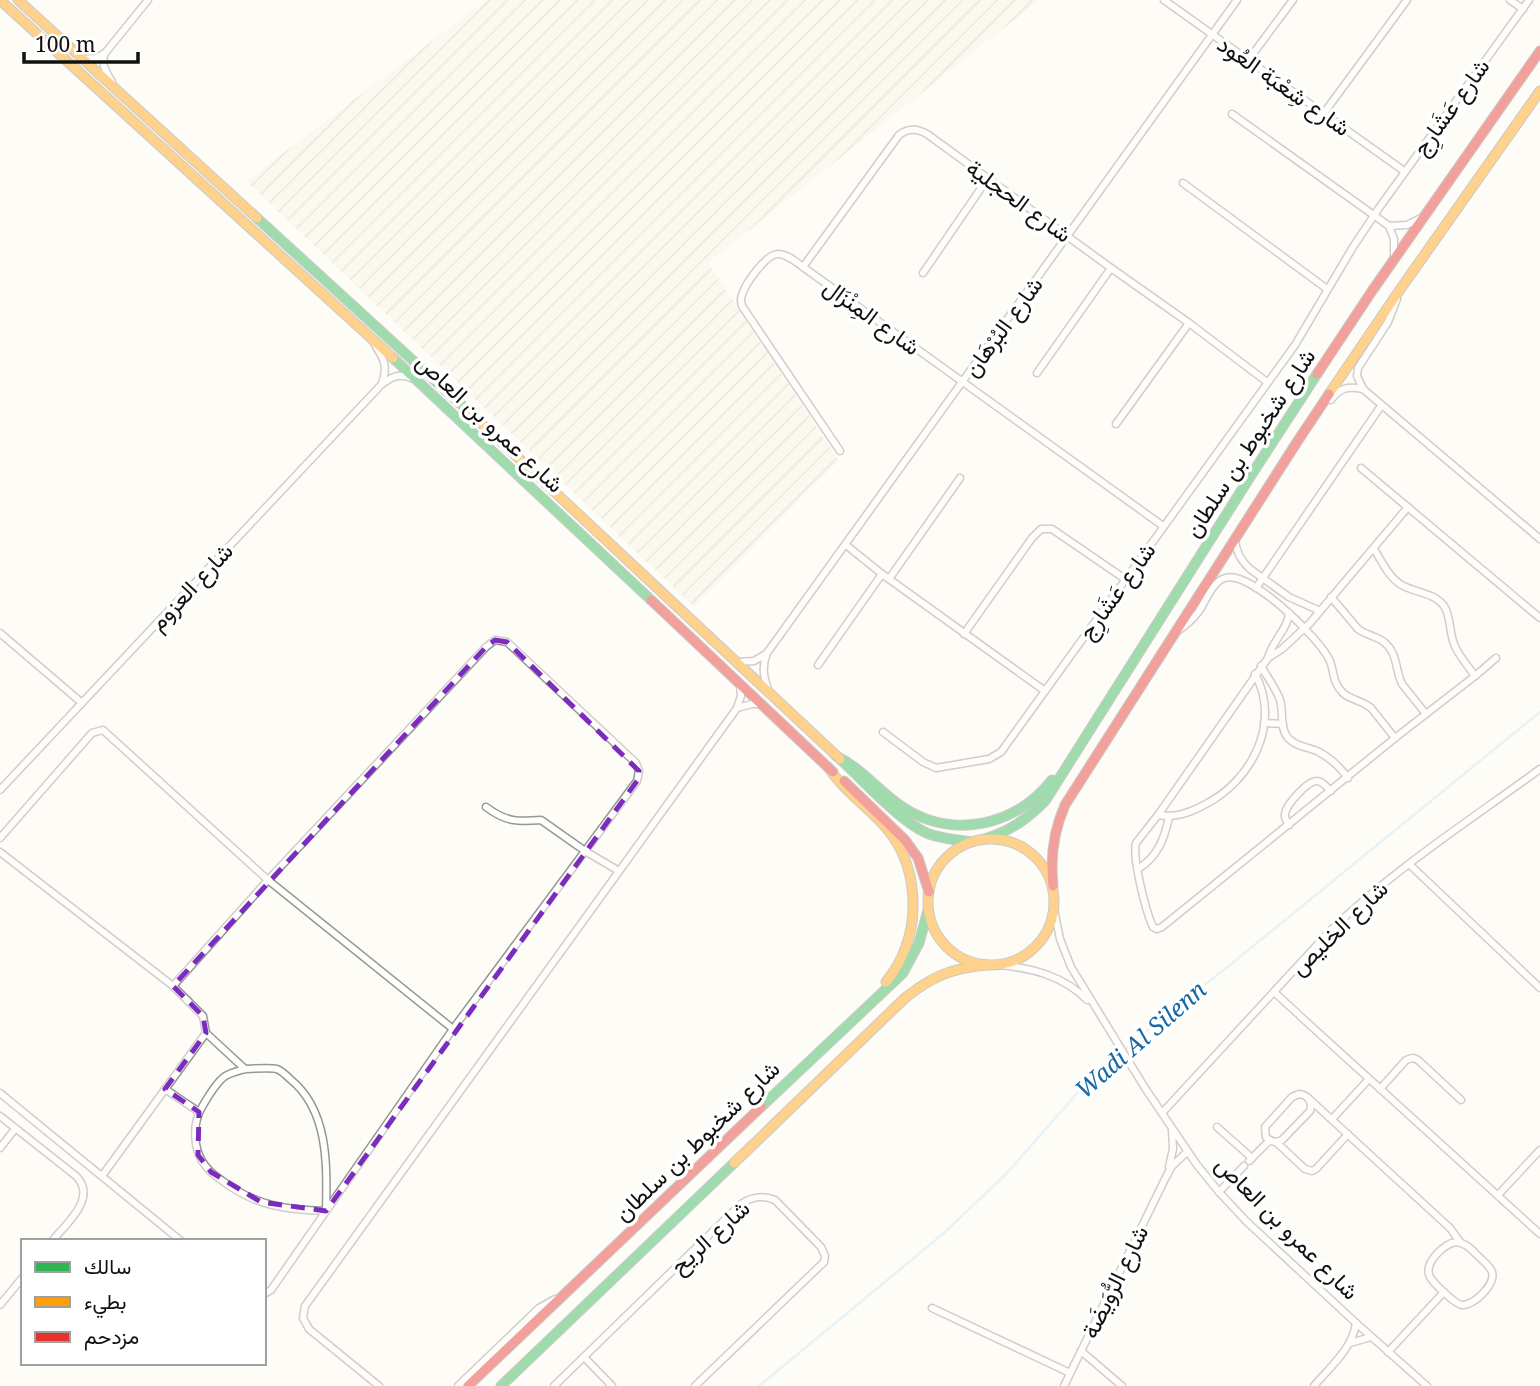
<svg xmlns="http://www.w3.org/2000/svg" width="1540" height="1386" font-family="'Noto Serif',Vazirmatn,serif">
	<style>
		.farmland { fill: url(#farmland-furrows) }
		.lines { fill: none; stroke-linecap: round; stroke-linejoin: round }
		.stream { stroke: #cde8f7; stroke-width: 2.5 }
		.street-casing { stroke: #979795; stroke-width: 9 }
		.fast-casing { stroke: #8e8d8b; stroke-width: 11 }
		.slow-casing { stroke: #8e8d8b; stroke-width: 11 }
		.jam-casing { stroke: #8e8d8b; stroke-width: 11 }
		.street { stroke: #fffffe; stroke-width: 6 }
		.fast { stroke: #30b455; stroke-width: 9 }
		.slow { stroke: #ff9f0a; stroke-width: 9 }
		.jam { stroke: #e5322d; stroke-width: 9 }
		.marked { fill: none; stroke: #7b2cbf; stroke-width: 5; stroke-dasharray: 14 9; stroke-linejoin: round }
		.labels { text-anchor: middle; stroke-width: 7; stroke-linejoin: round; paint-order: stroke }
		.street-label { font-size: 23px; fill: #111; stroke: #fff }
		.water-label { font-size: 24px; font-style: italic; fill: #1768a6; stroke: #fff }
	</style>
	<defs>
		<pattern id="farmland-furrows" width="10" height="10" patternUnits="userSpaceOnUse" patternTransform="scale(1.75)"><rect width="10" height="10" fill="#f9f7e4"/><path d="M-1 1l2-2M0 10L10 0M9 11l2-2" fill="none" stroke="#d4d3c3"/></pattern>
	</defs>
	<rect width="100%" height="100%" fill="#fdfcf7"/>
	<!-- farmland -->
	<path class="farmland" d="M486,0h553l-331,263 131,198 -145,146 -448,-426z"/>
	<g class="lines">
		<!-- stream -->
		<path class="stream" d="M759,1386l185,-153 63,-60 73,-83 78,-69 72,-56 310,-253"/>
		<defs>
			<g id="street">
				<path d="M1164,0l240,171"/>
				<path d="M1510,0l13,9"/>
				<path d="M105,53c-5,11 2,20 7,29"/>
				<path d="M82,59l15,-1 9,-6 42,-52"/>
				<path d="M1249,59l44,-59"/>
				<path d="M1324,113l83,-113"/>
				<path d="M1232,114l157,112 5,13v18"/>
				<path d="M1183,183l144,106"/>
				<path d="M1389,226l18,-1 14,-7"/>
				<path d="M803,267l96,-132c9,-7 18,-7 28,-1l184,134 78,55 78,59"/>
				<path d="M923,273l65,-95"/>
				<path d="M1397,299l-9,23 -30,46 -1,8 6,13 177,150"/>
				<path d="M375,345c9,14 13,22 7,38"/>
				<path d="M1037,373l74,-105"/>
				<path d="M1331,400c9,-13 18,-14 32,-11"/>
				<path d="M1116,424l73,-101"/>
				<path d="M840,451l-98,-145c-1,-5 -2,-6 0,-11 3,-11 24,-41 36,-41 9,0 18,8 25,13l360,259"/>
				<path d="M1361,468l179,150"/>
				<path d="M1408,507l-98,116 -28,26 -14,9 -110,157 -22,28c-4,15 10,69 17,84l4,2 5,-2 233,-189 80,-62 21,-18"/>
				<path d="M1235,540c1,12 6,21 15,29l39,28 31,14"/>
				<path d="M846,545l36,29 163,117"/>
				<path d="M1374,549c7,11 14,27 26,35 14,9 34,8 44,22 7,10 5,26 10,38 4,11 14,22 21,32"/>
				<path d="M889,579l71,-101"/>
				<path d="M1256,588l125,-182"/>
				<path d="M1331,597l27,32c8,6 18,7 26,13 14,11 11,28 18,42l24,30"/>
				<path d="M1179,630c8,-5 14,-11 20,-19 7,-10 13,-29 26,-33 25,-8 93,59 104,81 6,12 2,22 14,34 8,7 20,8 28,15l24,30"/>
				<path d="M0,633l82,70"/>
				<path d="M964,634l68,-96 9,-9h11l73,50"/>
				<path d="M1268,658c4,-17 20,-29 21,-45"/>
				<path d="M738,662l16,-1 12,-7"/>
				<path d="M818,665l64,-91"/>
				<path d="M1261,666c6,11 15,22 19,34 4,13 -1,27 8,38 8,9 21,9 31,14 11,6 21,15 29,26"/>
				<path d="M768,689c-5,-13 -6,-23 -1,-36l470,-653"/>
				<path d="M737,708l15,-4h10"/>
				<path d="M1264,723l19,1"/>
				<path d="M883,732l40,30 13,6 53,-9 12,-7 294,-407 58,-98 26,-39 150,-208"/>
				<path d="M0,790l381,-405c10,-8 18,-12 30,-7"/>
				<path d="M486,807c20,15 32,15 55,13l44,31 34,20"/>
				<path d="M1158,815c17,3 31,-2 46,-10 47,-23 78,-82 51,-131"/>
				<path d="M1289,825c-2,-4 -5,-6 -4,-11 1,-9 22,-33 32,-33 6,0 10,7 14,10"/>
				<path d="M0,838l92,-105 11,-3 165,150 185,149"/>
				<path d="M0,852l173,134 30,30 3,17 -104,143"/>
				<path d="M1409,864l131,124"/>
				<path d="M1138,869c20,-13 26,-29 31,-52"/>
				<path d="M1054,909l6,30 11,28 74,121 52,77 22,27 27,29 110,102 71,63"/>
				<path d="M999,965c33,3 65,11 88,35"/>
				<path d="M173,986l95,-106 218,-233 9,-7 12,2 129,121 3,8 -2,10 -184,248 -182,261 -7,4"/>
				<path d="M1274,992l23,21"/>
				<path d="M1300,1016l240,218"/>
				<path d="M206,1033l39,36"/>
				<path d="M245,1069c8,0 25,-2 32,0 5,2 10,7 13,10 39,31 37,87 36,132 -39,-1 -70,-5 -102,-29 -15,-10 -25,-20 -28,-38 -2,-13 -1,-25 6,-37 6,-10 13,-23 22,-30 5,-4 14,-6 21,-8z"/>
				<path d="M165,1089l34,23"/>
				<path d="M1380,1089l26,-29 7,-2 5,2 43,40"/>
				<path d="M0,1093l181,148"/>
				<path d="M1299,1094c9,1 14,8 11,17l-28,29c-6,3 -12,2 -16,-3l-1,-10 27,-30z"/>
				<path d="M1307,1097l143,131 10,14"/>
				<path d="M1162,1113l168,-182c64,-62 139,-110 210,-162"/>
				<path d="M0,1116l76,60c22,22 -10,48 -24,65"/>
				<path d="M1332,1119l37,-40"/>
				<path d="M1217,1127l35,31"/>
				<path d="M1276,1142l29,27 7,2 4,-2 32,-35"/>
				<path d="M0,1148l15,-19"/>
				<path d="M1249,1161l21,-21"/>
				<path d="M1169,1167l4,-18 -1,-20"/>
				<path d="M1219,1192l25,-26"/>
				<path d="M1498,1195l42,-45"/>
				<path d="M1456,1242c10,1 15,7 22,14 5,5 12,10 14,16 4,12 -18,34 -30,33 -7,-1 -28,-21 -32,-28 -7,-14 14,-33 26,-35z"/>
				<path d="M0,1305l23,-28"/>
				<path d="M932,1308l138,65"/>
				<path d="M1350,1343l21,-6"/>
				<path d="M1081,1351l41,35"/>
				<path d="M1388,1352l56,-60"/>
				<path d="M584,1357l28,29"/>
				<path d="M379,1386l-70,-57 -6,-11 2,-12 432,-598 4,-12 -1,-11"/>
				<path d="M458,1386l81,-78 16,-9"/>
				<path d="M554,1386l187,-182c12,-8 22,-9 34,-4l46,47 4,9 -1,6 -129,124"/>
				<path d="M1064,1386l101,-207 7,-13 15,-14"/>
				<path d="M1314,1386c16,-19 39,-38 42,-63"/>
			</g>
			<g id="fast">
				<path d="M257,218l209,191"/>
				<path d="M393,358l258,242"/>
				<path d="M836,756c25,12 42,34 65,50 50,34 114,21 151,-26"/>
				<path d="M840,759c23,21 61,64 89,75 14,5 29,6 43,8"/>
				<path d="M984,839c25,-7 43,-20 61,-38l205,-324 67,-103"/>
				<path d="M761,1107l142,-134 16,-30 9,-33"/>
				<path d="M501,1386l233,-223"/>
			</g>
			<g id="slow">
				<path d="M0,0l393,358"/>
				<path d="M18,0l239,218"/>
				<path d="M1329,394l70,-103 141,-200"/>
				<path d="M466,409l374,350"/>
				<path d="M828,767c18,27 45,43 63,67 24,32 28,79 14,115 -4,12 -11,23 -19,33"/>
				<circle cx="991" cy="902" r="63"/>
				<path d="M734,1163l171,-165c26,-21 47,-30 81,-33"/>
			</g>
			<g id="jam">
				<path d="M1317,374l55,-83 168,-240"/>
				<path d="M651,600l182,172"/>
				<path d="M844,781l61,59 13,18 11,34"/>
				<path d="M1053,886c-3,-29 0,-54 12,-81l232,-363 32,-48"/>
				<path d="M468,1386l293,-279"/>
			</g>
		</defs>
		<!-- street casing -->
		<use href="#street" class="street-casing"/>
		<!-- fast casing -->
		<use href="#fast" class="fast-casing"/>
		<!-- slow casing -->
		<use href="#slow" class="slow-casing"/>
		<!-- jam casing -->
		<use href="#jam" class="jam-casing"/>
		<!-- street -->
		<use href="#street" class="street"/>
		<!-- fast -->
		<use href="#fast" class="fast"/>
		<!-- slow -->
		<use href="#slow" class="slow"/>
		<!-- jam -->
		<use href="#jam" class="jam"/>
	</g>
	<!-- marked area -->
	<path d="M0 0H1540V1386H0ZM495,640l12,2 132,129 -2,10 -311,430 -65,-9 -50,-30 -13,-17 1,-43 -34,-23 41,-56 -3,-17 -30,-30 313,-339z" fill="#fdfcf7" fill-opacity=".55" fill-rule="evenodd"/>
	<path class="marked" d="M495,640l12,2 132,129 -2,10 -311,430 -65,-9 -50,-30 -13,-17 1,-43 -34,-23 41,-56 -3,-17 -30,-30 313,-339z"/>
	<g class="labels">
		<!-- street labels -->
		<g class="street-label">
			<text transform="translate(1284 86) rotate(35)" y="8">شارع شِعْبَة العُود</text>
			<text transform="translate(1451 107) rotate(-54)" y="8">شارع عَشَارِج</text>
			<text transform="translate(1019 201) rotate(36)" y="8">شارع الحجلية</text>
			<text transform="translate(872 317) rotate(36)" y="8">شارع المِنْزَال</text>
			<text transform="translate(1003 327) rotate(-54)" y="8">شارع البُرْهَان</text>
			<text transform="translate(490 423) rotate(43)" y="8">شارع عمرو بن العاص</text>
			<text transform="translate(1250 443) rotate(-57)" y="8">شارع شخبوط بن سلطان</text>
			<text transform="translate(191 587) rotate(-47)" y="8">شارع العزوم</text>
			<text transform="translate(1117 591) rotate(-54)" y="8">شارع عَشَارِج</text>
			<text transform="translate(1339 928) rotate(-44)" y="8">شارع الخليص</text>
			<text transform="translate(697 1141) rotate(-44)" y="8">شارع شخبوط بن سلطان</text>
			<text transform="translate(1287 1228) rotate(45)" y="8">شارع عمرو بن العاص</text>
			<text transform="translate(710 1237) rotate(-42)" y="8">شارع الريح</text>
			<text transform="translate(1115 1282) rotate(-64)" y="8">شارع الرُّوَيضَة</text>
		</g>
		<!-- water labels -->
		<g class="water-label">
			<text transform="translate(1141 1040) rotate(-41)" y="8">Wadi Al Silenn</text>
		</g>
	</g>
	<!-- legend -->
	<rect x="21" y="1239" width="245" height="126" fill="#ffffff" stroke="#a0a0a0" stroke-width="2"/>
	<rect x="35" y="1262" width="35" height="10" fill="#30b455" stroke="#a0a0a0" stroke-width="2"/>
	<text x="84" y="1274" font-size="21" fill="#111111">سالك</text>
	<rect x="35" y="1297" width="35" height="10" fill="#ff9f0a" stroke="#a0a0a0" stroke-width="2"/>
	<text x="84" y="1309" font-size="21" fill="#111111">بطيء</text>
	<rect x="35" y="1332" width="35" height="10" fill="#e5322d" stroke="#a0a0a0" stroke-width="2"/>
	<text x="84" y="1344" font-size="21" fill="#111111">مزدحم</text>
	<!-- scale -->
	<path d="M24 52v10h114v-10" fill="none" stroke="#111111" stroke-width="3.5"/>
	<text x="35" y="52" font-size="21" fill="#111111" stroke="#ffffff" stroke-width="5" paint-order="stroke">100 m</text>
</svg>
